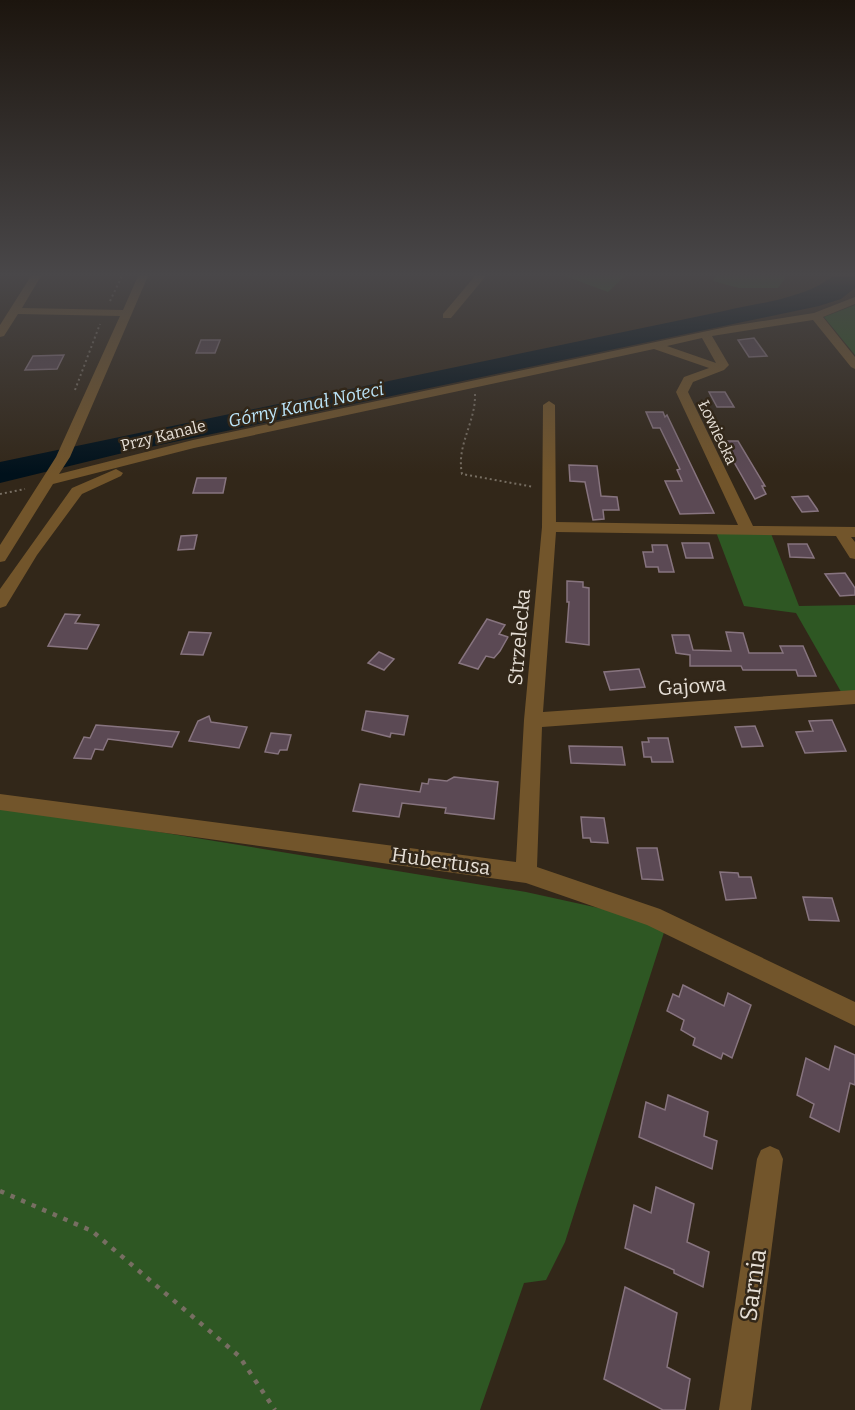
<svg xmlns="http://www.w3.org/2000/svg" width="855" height="1410" font-family="Bitter,serif">
	<style>
		.green { fill: #2e5723 }
		.water { fill: #00111b }
		.building { fill: #5b4954; stroke: #87747f; stroke-width: 1.5 }
		.lines { fill: none; stroke-linecap: round; stroke-linejoin: round }
		.path-far1 { stroke: #776e62; stroke-width: 2; stroke-dasharray: 2 3; stroke-linecap: butt }
		.path { stroke: #776e62; stroke-width: 4.5; stroke-dasharray: 4.5 7; stroke-linecap: butt }
		.minor { fill: #72552b; fill-rule: evenodd }
		.labels { text-anchor: middle; stroke-width: 5; stroke-linejoin: round; paint-order: stroke }
		.far-street-label { font-size: 16px; fill: #e6dfd6; stroke: #322719 }
		.far-water-label { font-size: 18px; font-style: italic; fill: #bae3f7; stroke: #322719 }
		.street-label { font-size: 20px; fill: #e6dfd6; stroke: #322719 }
		.near-street-label { font-size: 24px; fill: #e6dfd6; stroke: #322719 }
	</style>
	<rect width="100%" height="100%" fill="#322719"/>
	<!-- green -->
	<g class="green">
		<path d="M565,276h60l-17,16z"/>
		<path d="M716,276h70l-8,12h-39l-26,-7z"/>
		<path d="M855,305v50l-31,-38z"/>
		<path d="M770,531l29,75 56,-1v92h-11l-48,-84 -52,-7 -28,-74z"/>
		<path d="M0,806l526,86 141,31 -102,319 -19,38 -22,3 -44,127h-480z"/>
	</g>
	<!-- water -->
	<path class="water" d="M833,276h22v12l-14,11 -22,7 -688,145 -131,32v-21l724,-151c34,-8 80,-12 109,-35z"/>
	<!-- building -->
	<g class="building">
		<path d="M754,338l13,18 -18,1 -11,-17z"/>
		<path d="M201,340h19l-5,13h-19z"/>
		<path d="M64,355l-7,14 -32,1 8,-14z"/>
		<path d="M709,392h16l9,15h-17z"/>
		<path d="M646,412h17l2,5 2,-2 47,98 -34,1 -15,-33h17l-5,-11 3,-1 -20,-41h-7z"/>
		<path d="M722,441h16l27,45h-3l4,8 -11,5z"/>
		<path d="M569,465l28,1 4,30 16,1 2,13h-16l1,9 -11,1 -8,-38 -15,-1z"/>
		<path d="M197,478h29l-3,15h-30z"/>
		<path d="M808,496l9,13 1,2 -16,1 -10,-15z"/>
		<path d="M197,535l-3,14 -16,1 3,-14z"/>
		<path d="M682,543h27l4,15h-27z"/>
		<path d="M788,544h19l7,14 -24,-1z"/>
		<path d="M652,545h15l7,27h-15l-1,-5h-12l-3,-15h10z"/>
		<path d="M845,573l10,15v7l-15,1 -15,-22z"/>
		<path d="M567,581l16,1v5l6,1v57l-23,-3 3,-40h-2z"/>
		<path d="M65,614l15,1 -5,8 24,2 -12,24 -39,-3z"/>
		<path d="M487,619l18,6 -6,9 9,3 -8,14 -6,7 -8,-2 -8,13 -19,-6z"/>
		<path d="M189,632l22,1 -8,22 -22,-1z"/>
		<path d="M726,632l17,1 6,20h34l-3,-7h23l13,30h-18l-2,-6h-53l-2,-4h-51v-11l-14,-2 -4,-18h17l4,15 38,1z"/>
		<path d="M379,652l15,7 -10,11 -16,-7z"/>
		<path d="M639,669l6,18 -35,3 -6,-18z"/>
		<path d="M366,711l42,5 -4,19 -13,-2 -1,4 -28,-7z"/>
		<path d="M209,716l2,6 36,5 -8,21 -50,-7 9,-20z"/>
		<path d="M832,720l14,31 -41,2 -9,-21 17,-1 -4,-10z"/>
		<path d="M96,725l50,4 33,3 -7,15 -64,-8 -5,11 -8,-1 -4,10 -17,-1 10,-21 6,1z"/>
		<path d="M755,726l8,20 -21,1 -7,-20z"/>
		<path d="M271,733l20,2 -4,15h-7l-2,4 -13,-2z"/>
		<path d="M648,738h20l5,24h-21l-1,-5h-7l-2,-15h7z"/>
		<path d="M569,746l53,1 3,18 -54,-2z"/>
		<path d="M454,777l44,5 -4,37 -49,-6 1,-5 -44,-5 -3,14 -46,-6 7,-27 60,8 2,-9 6,1 1,-5 18,2z"/>
		<path d="M581,817l23,1 4,25 -17,-1 -1,-4h-7z"/>
		<path d="M637,848h20l6,32 -21,-1z"/>
		<path d="M720,872l18,1 1,4h12l5,21 -30,2z"/>
		<path d="M803,897l29,1 7,23 -30,-1z"/>
		<path d="M683,985l41,21 4,-13 23,12 -19,53 -9,-5 -2,6 -28,-14 2,-7 -14,-8 3,-10 -17,-9 6,-17 6,3z"/>
		<path d="M835,1046l20,9v30l-5,-2 -11,49 -29,-15 4,-13 -17,-9 9,-37 23,12z"/>
		<path d="M668,1095l40,17 -4,24 13,5 -5,28 -73,-32 7,-35 19,8z"/>
		<path d="M656,1187l38,17 -7,38 22,10 -6,35 -29,-14v-3l-49,-22 9,-43 17,8z"/>
		<path d="M625,1287l52,26 -10,54 23,12 -5,31h-22l-59,-31z"/>
	</g>
	<g class="lines">
		<!-- path-far1 -->
		<g class="path-far1">
			<path d="M110,301l12,-25"/>
			<path d="M75,390l25,-66"/>
			<path d="M475,394c1,28 -19,51 -13,80l72,13"/>
			<path d="M0,494l25,-5"/>
		</g>
		<!-- path -->
		<path class="path" d="M0,1191l92,40 147,125 36,54"/>
		<!-- minor -->
		<g class="minor">
			<path d="M31,276h10l-19,32 101,2 15,-34h10l-78,181 -11,17 134,-34 538,-114 83,-13 41,-16v7l-32,13 32,40v12l-4,-2 -38,-47 -101,16 17,29 -5,5 -31,12 -5,10 65,134 102,1v10h-4l4,5v17l-5,-1 -14,-22 -280,-4 -13,180 312,-22v14l-313,23 -5,140 123,42 195,93v24l-208,-101 -121,-42 -526,-73v-16l516,68 8,-142 18,-193 1,-122 6,-4 6,4 1,117 182,3 -62,-133 8,-15 25,-9 -55,-19 -460,99 -141,36 -48,77 -5,1v-17l56,-88 64,-141 -102,-2 -14,22 -4,1v-12zM702,338l14,25 -49,-17z"/>
			<path d="M475,276h11l-35,42h-8v-4z"/>
			<path d="M116,469l7,4 -2,3 -39,18 -45,61 -31,51 -6,2v-19l72,-101z"/>
			<path d="M770,1146l9,4 4,9 -32,251h-32l38,-251 4,-9z"/>
		</g>
	</g>
	<!-- sky -->
	<linearGradient id="sky" x2="0" y2="1"><stop stop-color="#1c150e"/><stop offset="0.58" stop-color="#494749"/><stop offset="1" stop-color="#494749" stop-opacity="0"/></linearGradient>
	<rect width="855" height="474" fill="url(#sky)"/>
	<g class="labels">
		<!-- far-street labels -->
		<g class="far-street-label">
			<text transform="translate(718 432) rotate(64)" y="6">Łowiecka</text>
			<text transform="translate(163 435) rotate(-14)" y="6">Przy Kanale</text>
		</g>
		<!-- far-water labels -->
		<g class="far-water-label">
			<text transform="translate(306 405) rotate(-12)" y="6">Górny Kanał Noteci</text>
		</g>
		<!-- street labels -->
		<g class="street-label">
			<text transform="translate(519 637) rotate(-85)" y="7">Strzelecka</text>
			<text transform="translate(692 686) rotate(-4)" y="7">Gajowa</text>
			<text transform="translate(441 861) rotate(8)" y="7">Hubertusa</text>
		</g>
		<!-- near-street labels -->
		<g class="near-street-label">
			<text transform="translate(753 1285) rotate(-82)" y="8">Sarnia</text>
		</g>
	</g>
</svg>
